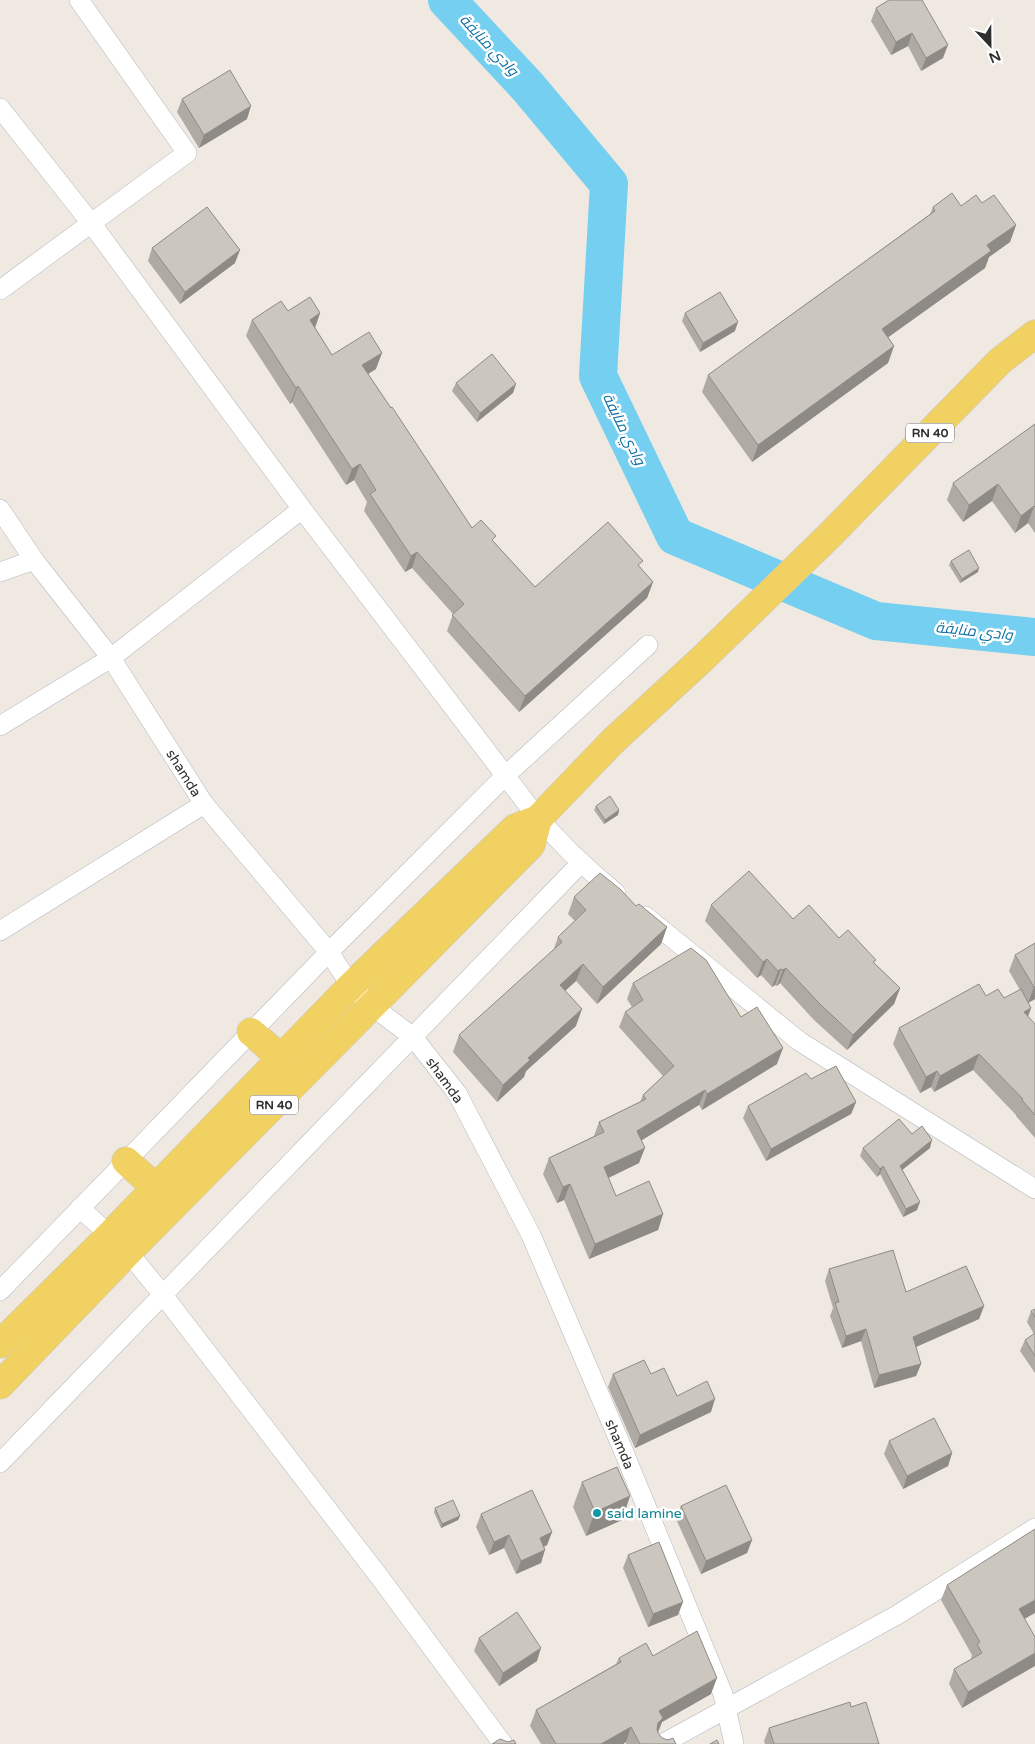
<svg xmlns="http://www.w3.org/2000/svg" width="1035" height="1744" font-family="'Varela Round',Cairo,sans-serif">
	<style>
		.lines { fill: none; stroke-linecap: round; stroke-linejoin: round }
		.river { stroke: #75cff0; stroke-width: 38 }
		.street-casing { stroke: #b4b7c1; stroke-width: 20 }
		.primary-casing { stroke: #c9c9c9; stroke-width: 29 }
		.street { stroke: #fff; stroke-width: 19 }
		.primary { stroke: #f2d163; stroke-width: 28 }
		.wall { fill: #afaba4 }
		.shaded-wall { fill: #8e8b86 }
		.building { fill: #cbc7bf; stroke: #8e8b86 }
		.culture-dot { fill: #0f9aa8; stroke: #fff; stroke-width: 2 }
		.labels { text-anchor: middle; stroke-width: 5; stroke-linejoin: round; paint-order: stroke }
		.shield { fill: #fff; stroke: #6d6d6d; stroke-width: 1 }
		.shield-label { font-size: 12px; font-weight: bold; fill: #2e2e2e }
		.street-label { font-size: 14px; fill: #2e2e2e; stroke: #fff }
		.culture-label { font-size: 14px; fill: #0d838f; stroke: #fff; text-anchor: start }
		.water-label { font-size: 15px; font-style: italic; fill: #0d6fa3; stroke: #fff }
	</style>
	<rect width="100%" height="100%" fill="#efe9e1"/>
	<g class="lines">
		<!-- river -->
		<path class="river" d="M447,0l81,87 81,97 -11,192 77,160 201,85 159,16"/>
		<defs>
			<g id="street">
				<path d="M0,108l91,115 211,286 228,299c27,33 53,58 86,85"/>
				<path d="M0,290l187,-137 -108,-153"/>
				<path d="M0,509l34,51 77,98 93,146 125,148 22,34 21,20 41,31 44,56 74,142 90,210 102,249 11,50"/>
				<path d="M0,572l34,-12"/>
				<path d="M0,726l111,-68 191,-149"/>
				<path d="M645,916l154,125 236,148"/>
				<path d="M0,931l204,-127"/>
				<path d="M80,1208l48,44 35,43 218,284 122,165"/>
				<path d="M0,1291l329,-339 177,-177 142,-130"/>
				<path d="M0,1463l580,-599"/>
				<path d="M662,1744l235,-129 138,-87"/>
			</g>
			<g id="primary">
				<path d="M251,1032l30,26"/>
				<path d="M126,1161l30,27"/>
				<path d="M0,1344l109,-108 242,-250 164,-158 23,-9 75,-78 88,-81 127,-123 172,-176 35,-27"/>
				<path d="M0,1385l128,-133 403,-407 7,-26"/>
			</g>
		</defs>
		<!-- street casing -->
		<use href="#street" class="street-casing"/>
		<!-- primary casing -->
		<use href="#primary" class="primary-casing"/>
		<!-- street -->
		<use href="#street" class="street"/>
		<!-- primary -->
		<use href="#primary" class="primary"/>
	</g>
	<!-- wall -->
	<g class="wall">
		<path d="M889,0l54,58 -22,13 -13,-25 -17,9 -20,-34 5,-13z"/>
		<path d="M182,99l65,20 -48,29 -22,-36z"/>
		<path d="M982,203l34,22 -6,17 -21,15 -4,11 -97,69 6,9 -6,17 -136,99 -50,-70 6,-17 222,-161 3,-7 28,-1z"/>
		<path d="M152,248l83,15 -55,41 -32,-43z"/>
		<path d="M288,311l32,2 -5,15 17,27 44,14 -8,5 23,34 81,120 22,14 41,45 105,-19 13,14 -6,16 -128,114 -72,-81 6,-17 -41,-46 -7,4 -41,-61 3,-9 -13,-22 -8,5 -54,-83 -2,2 -44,-68 6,-16z"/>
		<path d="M685,313l50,18 -35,21 -18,-31z"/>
		<path d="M456,383l57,10 -36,29 -25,-31z"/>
		<path d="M1035,424v109l-7,-10 -13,10 -23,-32 -29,21 -16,-22 6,-17z"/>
		<path d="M951,561l27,11 -18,11 -11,-18z"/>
		<path d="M596,806l23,4 -1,5 -14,9 -10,-14z"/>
		<path d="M574,897l62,9 31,21 -6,17 -64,60 -21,-23 -11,10 11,35 -50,45 -2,6 -27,25 -44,-50 6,-17 94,-84 5,-14 17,-16 -7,-7z"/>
		<path d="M711,905l82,14 46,19 35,25 26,25 -6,16 -47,46 -33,-30 -34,-37 -3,3 -2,-1 -3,2 -11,-12 -4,3 -52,-57z"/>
		<path d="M1035,943v56l-7,4 3,5 -3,9 7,7v114l-19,-22v-1l-43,-45 -39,22 -3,-5 -11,6 -27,-49 6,-16 87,-32 18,2 16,-8 -11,-19 6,-16z"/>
		<path d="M633,983l108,34 36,47 -75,46 -3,-5 -58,35 -2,23 -31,15 8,18 47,18 -5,16 -69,29 -25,-59 -7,3 -14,-29 6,-16 45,-22 5,-14 41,-20 3,-7 20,-19 -44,-49 6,-15 7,-5 -5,-8z"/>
		<path d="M811,1079l45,23 -5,12 -85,47 -23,-43 5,-12z"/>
		<path d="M912,1134l18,14 -28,22 15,40 -14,7 -23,-43 -3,3 -17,-21 3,-8z"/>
		<path d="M829,1269l77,23 78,14 -5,13 -63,28 5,17 -5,12 -42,12 -13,-47 -19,7 -12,-32 3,-8 -8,-27z"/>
		<path d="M1035,1309v64l-15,-22 5,-11 9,-6 -7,-12 4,-11z"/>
		<path d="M613,1374h38l26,22 34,16 -76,36 -27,-61z"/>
		<path d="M889,1441l63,12 -4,13 -45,23 -19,-35z"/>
		<path d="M582,1482l48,14 -8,24 -36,16 -13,-29z"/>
		<path d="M681,1506l71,34 -5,13 -46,21 -25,-55z"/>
		<path d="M435,1508l25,8 -2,4 -17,8 -7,-16z"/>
		<path d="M481,1514l71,18 -5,13 -3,2 -3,16 -25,11 -12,-26 -15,7 -13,-28z"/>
		<path d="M628,1555l50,60 -30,12 -25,-59z"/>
		<path d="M947,1585l78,34 -63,89 -13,-24 5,-15 17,-10 1,-4 -31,-55z"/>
		<path d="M479,1638l58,23 -38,25 -25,-35z"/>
		<path d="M653,1656l58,38 -49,28 -4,11 4,5 14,6h-50v-2l-3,2h-82l-11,-18 6,-16 80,-46 3,-6z"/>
		<path d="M851,1707l28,37h-114l-1,-3 5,-13z"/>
	</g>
	<!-- shaded-wall -->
	<g class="shaded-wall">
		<path d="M912,33l-4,13 -17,9 5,-13z"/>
		<path d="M948,45l-5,13 -22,13 5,-13z"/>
		<path d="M251,106l-4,13 -48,29 5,-13z"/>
		<path d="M1016,225l-6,17 -21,15 -4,11 -109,78 6,-17 105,-84z"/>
		<path d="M240,250l-5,13 -55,41 5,-12z"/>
		<path d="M320,313l-6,17 -4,-10z"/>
		<path d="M738,322l-3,9 -35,21 3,-9z"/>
		<path d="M894,346l-6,17 -136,99 6,-17z"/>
		<path d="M382,353l-6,16 -20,12 6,-16z"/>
		<path d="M516,384l-3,9 -36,29 3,-9z"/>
		<path d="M298,386l-6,16 -2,2 6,-16z"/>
		<path d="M360,464l-6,16 -8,5 6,-16z"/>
		<path d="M998,484l-6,17 -29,21 6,-17z"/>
		<path d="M1034,506l-6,17 -13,10 6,-17z"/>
		<path d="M417,552l-5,16 -7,4 6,-16z"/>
		<path d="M979,568l-1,4 -18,11 2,-4z"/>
		<path d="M653,582l-6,16 -128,114 6,-16z"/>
		<path d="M619,810l-1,5 -14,9 1,-4z"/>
		<path d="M667,927l-6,17 -64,60 6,-17z"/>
		<path d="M767,959l-6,16 -4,3 6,-16z"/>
		<path d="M583,964l-7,17 -23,21 7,-17z"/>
		<path d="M786,968l-6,15 -3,3 6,-16z"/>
		<path d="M781,969l-6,16 -3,2 6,-16z"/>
		<path d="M1035,986v13l-7,4 6,-16z"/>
		<path d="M900,988l-6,16 -47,46 6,-15z"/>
		<path d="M1031,1008l-6,16 -1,-12z"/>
		<path d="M582,1009l-6,17 -50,45 -2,6 -27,25 6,-17 25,-27z"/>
		<path d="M783,1048l-6,16 -75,46 5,-16z"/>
		<path d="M979,1054l-6,16 -39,22 6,-16z"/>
		<path d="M937,1071l-6,16 -11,6 6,-16z"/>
		<path d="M705,1090l-6,15 -68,42 6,-16z"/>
		<path d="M856,1102l-5,12 -85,47 5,-12z"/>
		<path d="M932,1140l-2,8 -33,26 3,-8z"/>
		<path d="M645,1148l-6,15 -41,20 6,-16z"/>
		<path d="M883,1166l-3,8 -3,3 3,-8z"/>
		<path d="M570,1184l-6,16 -7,3 6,-16z"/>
		<path d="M920,1202l-3,8 -14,7 3,-8z"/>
		<path d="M663,1214l-5,16 -69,29 6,-15z"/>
		<path d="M984,1306l-5,13 -70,31 4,-13z"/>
		<path d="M866,1329l-5,12 -19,7 4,-12z"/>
		<path d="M921,1364l-5,12 -42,12 5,-13z"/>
		<path d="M715,1399l-4,13 -76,36 5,-13z"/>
		<path d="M952,1453l-4,13 -45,23 4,-13z"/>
		<path d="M630,1496l-8,24 -36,16 9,-24z"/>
		<path d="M460,1516l-2,4 -17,8 1,-4z"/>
		<path d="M552,1532l-5,13 -12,6 5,-13z"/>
		<path d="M509,1535l-5,13 -15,7 5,-13z"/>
		<path d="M752,1540l-5,13 -46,21 5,-13z"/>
		<path d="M545,1550l-4,13 -25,11 5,-13z"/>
		<path d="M1035,1600v13l-21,12 5,-16z"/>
		<path d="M683,1602l-5,13 -30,12 5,-13z"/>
		<path d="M541,1648l-4,13 -38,25 4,-13z"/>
		<path d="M1035,1653v13l-73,42 6,-16z"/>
		<path d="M717,1678l-6,16 -49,28 -5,12 -5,5 7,-28z"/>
		<path d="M631,1727l-5,15 -3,2h-22z"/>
	</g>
	<!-- building -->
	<g class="building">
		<path d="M889,0h33l26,45 -22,13 -14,-25 -16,9 -20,-34z"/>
		<path d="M230,70l21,36 -47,29 -22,-36z"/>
		<path d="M952,193l9,13 15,-11 6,8 12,-8 22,30 -29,20 4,6 -109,78 12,17 -136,99 -50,-70 227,-164 -2,-4z"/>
		<path d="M207,207l33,43 -55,42 -33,-44z"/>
		<path d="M720,292l18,30 -35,21 -18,-30z"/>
		<path d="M310,297l10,16 -10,7 22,35 37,-23 13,21 -20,12 29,43 1,-1 80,121 9,-8 15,16 -4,4 43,47 73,-65 35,39 -5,4 15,17 -128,114 -73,-81 12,-11 -47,-52 -6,4 -41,-62 6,-4 -16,-26 -8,5 -54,-83 -2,2 -44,-68 29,-19 7,10z"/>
		<path d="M492,354l24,30 -36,29 -24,-30z"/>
		<path d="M1035,424v83l-1,-1 -13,10 -23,-32 -29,21 -16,-22z"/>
		<path d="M969,550l10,18 -17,11 -11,-18z"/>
		<path d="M610,796l9,14 -14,10 -9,-14z"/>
		<path d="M749,871l44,48 16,-14 30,33 9,-8 28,30 -3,2 27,26 -47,47 -33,-31 -34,-36 -3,2 -2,-1 -3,2 -11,-12 -4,3 -52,-57z"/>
		<path d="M600,873l20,16 16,17 3,-2 28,23 -64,60 -20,-23 -23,21 22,24 -54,49 2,2 -27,25 -44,-50 103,-93 -4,-5 28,-27 -12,-13z"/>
		<path d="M1035,943v43l-1,1 -19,-32z"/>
		<path d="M691,948l15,12 35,57 16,-10 26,41 -76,46 -2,-4 -68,41 8,17 -41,19 12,29 33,-15 14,33 -68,30 -25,-60 -7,3 -14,-29 55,-26 -5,-10 47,-23 -3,-4 31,-29 -49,-54 18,-12 -10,-17z"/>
		<path d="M979,984l7,12 12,-7 6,9 17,-9 10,19 -7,4 11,12v91l-13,-15 1,-1 -44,-45 -39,22 -3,-5 -11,6 -27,-49z"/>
		<path d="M836,1066l20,36 -85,47 -23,-43 58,-33 5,6z"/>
		<path d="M899,1119l13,15 10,-8 10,14 -32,26 20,36 -14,7 -23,-43 -3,3 -17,-21z"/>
		<path d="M893,1250l13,42 60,-26 18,40 -71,31 8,27 -42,11 -13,-46 -20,7 -11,-33 4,-1 -10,-33z"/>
		<path d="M1035,1309v8l-4,-6z"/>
		<path d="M1035,1333v23l-10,-16z"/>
		<path d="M644,1360l7,14 13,-6 13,28 30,-15 8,18 -75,36 -27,-61z"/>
		<path d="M934,1418l18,35 -45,23 -18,-35z"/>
		<path d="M617,1467l13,29 -35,16 -13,-30z"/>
		<path d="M726,1485l26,55 -46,21 -25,-55z"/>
		<path d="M532,1490l20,42 -12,6 5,12 -24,11 -12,-26 -15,7 -13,-28z"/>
		<path d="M453,1500l7,16 -18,8 -7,-16z"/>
		<path d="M1035,1529v71l-16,9 16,28v16l-67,39 -14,-23 28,-16 -5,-9 3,-2 -33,-57z"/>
		<path d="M659,1542l24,60 -30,12 -25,-59z"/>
		<path d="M517,1612l24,36 -38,25 -24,-35z"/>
		<path d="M697,1631l20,47 -58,33 4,7 -5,5 -1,6 1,4 4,5 6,2 5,-2 3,6h-36l-9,-17 -30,17h-45l-20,-34 85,-48 -2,-4 27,-15 7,13z"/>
		<path d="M850,1702l1,5 15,-5 13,42h-105l-5,-16z"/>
		<path d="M500,1739l8,3 6,-2 2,4h-24z"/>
		<path d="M717,1740l2,4h-9z"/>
	</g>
	<!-- markers -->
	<circle class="culture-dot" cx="597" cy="1513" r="5"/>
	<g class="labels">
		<!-- shield labels -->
		<g class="shield">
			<rect x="906" y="423.5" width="48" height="19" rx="4"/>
			<rect x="250" y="1095.5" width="48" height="19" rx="4"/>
		</g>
		<g class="shield-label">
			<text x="930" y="437">RN 40</text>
			<text x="274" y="1109">RN 40</text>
		</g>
		<!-- street labels -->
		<g class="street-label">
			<text transform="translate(184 773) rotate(58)" y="5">shamda</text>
			<text transform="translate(445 1080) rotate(54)" y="5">shamda</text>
			<text transform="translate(620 1444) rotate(67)" y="5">shamda</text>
		</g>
		<!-- culture labels -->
		<g class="culture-label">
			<text x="607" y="1518">said lamine</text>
		</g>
		<!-- water labels -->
		<g class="water-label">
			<text transform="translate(489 45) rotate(47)" y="5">وادي منايفة</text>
			<text transform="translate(624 429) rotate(64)" y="5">وادي منايفة</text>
			<text transform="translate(974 631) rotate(6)" y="5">وادي منايفة</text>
		</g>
	</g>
	<!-- north arrow -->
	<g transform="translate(990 45) rotate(158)" stroke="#ffffff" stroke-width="4" paint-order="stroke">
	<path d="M0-4L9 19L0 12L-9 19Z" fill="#2e2e2e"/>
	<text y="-8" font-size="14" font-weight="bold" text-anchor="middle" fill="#2e2e2e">N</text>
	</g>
</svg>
